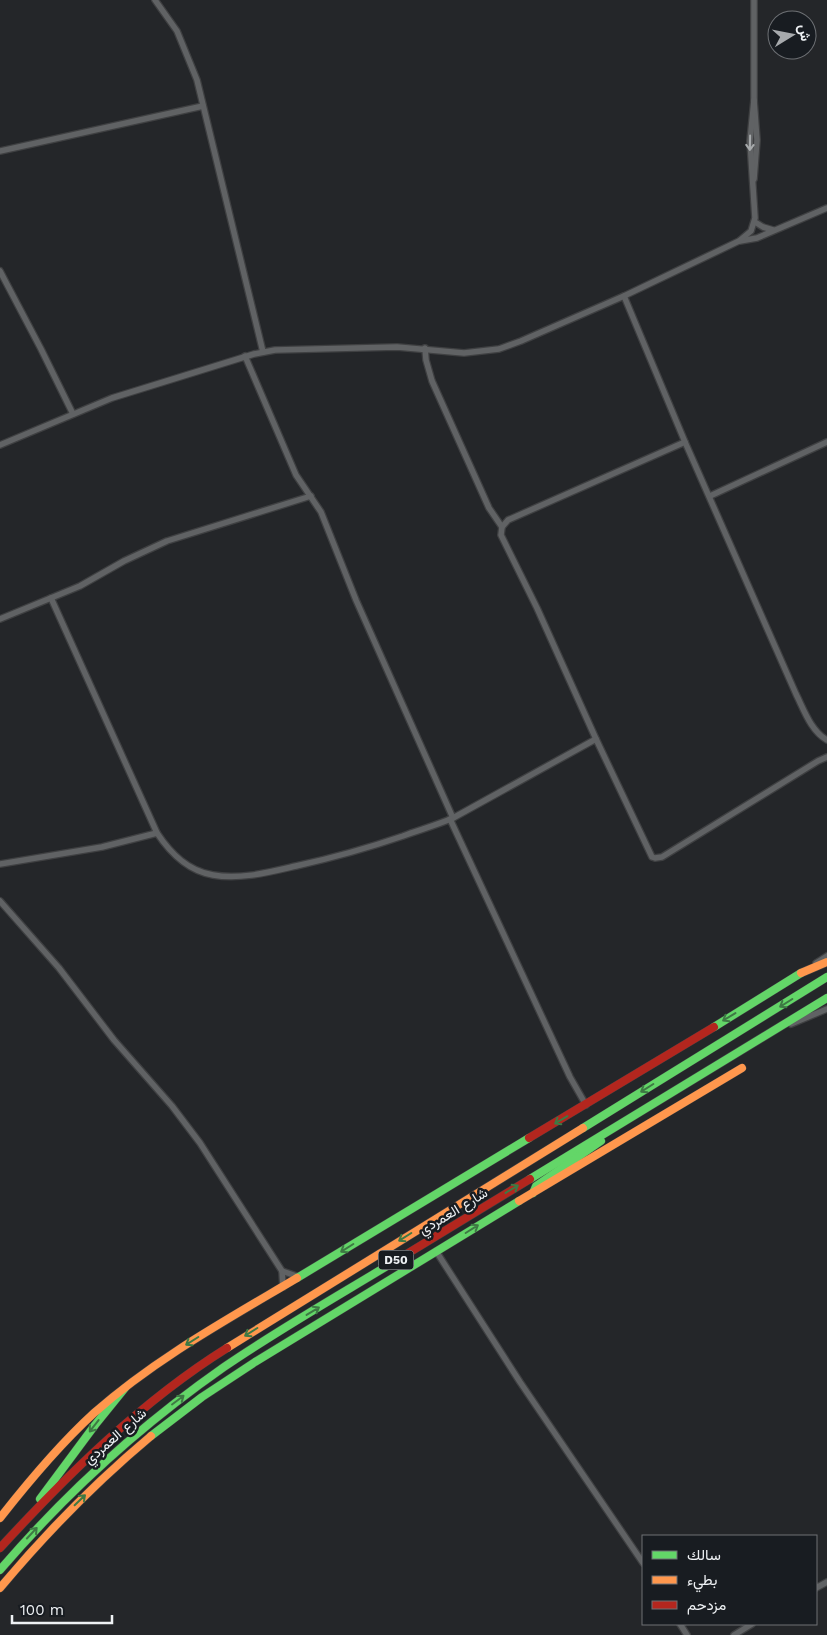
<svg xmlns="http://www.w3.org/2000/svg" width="827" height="1635" font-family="'Work Sans',Vazirmatn,sans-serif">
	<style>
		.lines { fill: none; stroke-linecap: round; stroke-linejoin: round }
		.street-casing { stroke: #3f4042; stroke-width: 8 }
		.fast-casing { stroke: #3f4042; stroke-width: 9 }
		.slow-casing { stroke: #3f4042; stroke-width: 9 }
		.jam-casing { stroke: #3f4042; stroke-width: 9 }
		.street { stroke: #606264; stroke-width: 5.5 }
		.fast { stroke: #63d668; stroke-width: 8 }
		.slow { stroke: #ff974d; stroke-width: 8 }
		.jam { stroke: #b3261e; stroke-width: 8 }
		.oneway { stroke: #a7aaac }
		.oneway2 { stroke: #3e7944 }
		.labels { text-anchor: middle; stroke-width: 5; stroke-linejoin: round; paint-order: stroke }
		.shield { fill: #181c21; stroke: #aeb1b5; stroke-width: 1 }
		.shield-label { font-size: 12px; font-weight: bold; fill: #eef1f4 }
		.street-label { font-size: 14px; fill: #eef1f4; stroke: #181c21 }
	</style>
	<rect width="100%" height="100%" fill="#242629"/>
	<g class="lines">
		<defs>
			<g id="street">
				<path d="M155,0l22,31 20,49 66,272"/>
				<path d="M754,0v100l3,40 -3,39"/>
				<path d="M0,151l203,-45"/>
				<path d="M755,222l8,5 10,3"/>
				<path d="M740,241l17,-3 70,-30"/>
				<path d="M0,271l41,78 32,65"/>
				<path d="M624,296l61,146 111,252c8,16 15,37 31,46"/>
				<path d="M425,348l1,12 6,21 57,127 13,19"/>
				<path d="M245,356l51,119 25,37 35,88 97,218"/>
				<path d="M685,442l-177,78 -6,7 -1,8 36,73 59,131 56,118 3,1 7,-1 156,-96 9,-4"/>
				<path d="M0,445l112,-47 142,-44 21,-4 122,-3 67,6 35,-4 22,-8 103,-45 115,-55 12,-10 4,-13 -5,-77 4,-41"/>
				<path d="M710,496l117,-54"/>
				<path d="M51,598l106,235c14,21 31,38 56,42 27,5 57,-3 83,-9 36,-8 72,-18 107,-30 16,-6 34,-11 50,-18l143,-79"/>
				<path d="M0,619l80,-33 44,-25 43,-20 144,-45"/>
				<path d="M450,819l120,258 16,28"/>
				<path d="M0,864l102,-17 55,-14"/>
				<path d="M0,901l59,67 55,72 58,66 28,37 82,128 1,16"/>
				<path d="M816,963l11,-7"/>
				<path d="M791,1024l36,-15"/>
				<path d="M436,1251l84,131 123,181"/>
				<path d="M282,1271l17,6"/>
				<path d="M816,1588l11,-6"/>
				<path d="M680,1624l7,11"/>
				<path d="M734,1635l18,-11"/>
			</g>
			<g id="fast">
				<path d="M714,1027l87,-54"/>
				<path d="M583,1128l244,-151"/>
				<path d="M530,1179l297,-181"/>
				<path d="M533,1193l3,-7 65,-45"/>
				<path d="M297,1278l232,-140"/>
				<path d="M151,1436l51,-39 53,-35 264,-161"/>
				<path d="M40,1499l55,-74 30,-37"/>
				<path d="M0,1570c66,-77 141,-145 224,-203 54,-37 112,-70 168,-104"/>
			</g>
			<g id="slow">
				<path d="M801,973l26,-11"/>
				<path d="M519,1201l223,-133"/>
				<path d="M227,1348l356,-220"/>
				<path d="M0,1518c29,-37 59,-73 94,-105 61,-54 134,-94 203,-135"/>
				<path d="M0,1588c46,-55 96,-106 151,-152"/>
			</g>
			<g id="jam">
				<path d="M529,1138l185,-111"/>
				<path d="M392,1263l138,-84"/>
				<path d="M0,1548c67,-73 142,-147 227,-200"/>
			</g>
		</defs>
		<!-- street casing -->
		<use href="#street" class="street-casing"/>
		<!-- fast casing -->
		<use href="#fast" class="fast-casing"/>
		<!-- slow casing -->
		<use href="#slow" class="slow-casing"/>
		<!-- jam casing -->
		<use href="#jam" class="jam-casing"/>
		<!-- street -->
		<use href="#street" class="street"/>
		<!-- fast -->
		<use href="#fast" class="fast"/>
		<!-- slow -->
		<use href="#slow" class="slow"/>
		<!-- jam -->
		<use href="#jam" class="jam"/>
	</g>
	<!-- one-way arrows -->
	<defs><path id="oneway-shaft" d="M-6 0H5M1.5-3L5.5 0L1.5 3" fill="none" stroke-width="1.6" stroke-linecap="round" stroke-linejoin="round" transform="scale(1.25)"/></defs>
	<use class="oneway" href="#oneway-shaft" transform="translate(750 143) rotate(91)"/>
	<g class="oneway2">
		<use href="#oneway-shaft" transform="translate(786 1003) rotate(148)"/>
		<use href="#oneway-shaft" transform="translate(729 1017) rotate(149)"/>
		<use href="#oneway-shaft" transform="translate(647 1088) rotate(148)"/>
		<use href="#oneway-shaft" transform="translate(561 1120) rotate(149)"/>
		<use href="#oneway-shaft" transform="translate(512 1189) rotate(-31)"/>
		<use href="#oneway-shaft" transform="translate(472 1229) rotate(-32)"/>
		<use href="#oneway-shaft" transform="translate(405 1237) rotate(148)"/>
		<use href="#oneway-shaft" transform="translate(347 1248) rotate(148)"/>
		<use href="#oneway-shaft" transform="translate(313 1311) rotate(-31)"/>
		<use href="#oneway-shaft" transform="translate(251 1332) rotate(148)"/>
		<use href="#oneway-shaft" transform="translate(192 1341) rotate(148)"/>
		<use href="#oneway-shaft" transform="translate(178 1400) rotate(-37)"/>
		<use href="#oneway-shaft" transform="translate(94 1426) rotate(128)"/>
		<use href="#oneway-shaft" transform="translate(80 1500) rotate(-44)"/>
		<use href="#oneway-shaft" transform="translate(32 1533) rotate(-47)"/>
	</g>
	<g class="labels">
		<!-- shield labels -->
		<rect class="shield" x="378.5" y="1250.5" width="35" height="19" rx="4"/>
		<g class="shield-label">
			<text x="396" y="1264">D50</text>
		</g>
		<!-- street labels -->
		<g class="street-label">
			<text transform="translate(453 1211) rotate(-31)" y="5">شارع العمردي</text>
			<text transform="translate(115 1436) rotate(-41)" y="5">شارع العمردي</text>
		</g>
	</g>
	<!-- legend -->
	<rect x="642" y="1535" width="175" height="90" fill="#181c21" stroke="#6e7175"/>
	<rect x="652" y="1551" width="25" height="8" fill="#63d668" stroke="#6e7175"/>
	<text x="687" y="1560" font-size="15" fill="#eef1f4">سالك</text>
	<rect x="652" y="1576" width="25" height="8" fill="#ff974d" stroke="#6e7175"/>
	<text x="687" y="1585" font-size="15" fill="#eef1f4">بطيء</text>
	<rect x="652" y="1601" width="25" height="8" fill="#b3261e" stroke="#6e7175"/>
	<text x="687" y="1610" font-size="15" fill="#eef1f4">مزدحم</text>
	<!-- north arrow -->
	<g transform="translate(792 35) rotate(80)"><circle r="24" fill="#181c21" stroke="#6e7175"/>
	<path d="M0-4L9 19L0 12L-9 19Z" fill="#a7aaad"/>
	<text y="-8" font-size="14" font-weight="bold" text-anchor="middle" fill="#eef1f4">ش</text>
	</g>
	<!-- scale -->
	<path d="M12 1615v8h100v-8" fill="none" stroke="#eef1f4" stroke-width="2.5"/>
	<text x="20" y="1615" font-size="15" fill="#eef1f4" stroke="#181c21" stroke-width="4" paint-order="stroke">100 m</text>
</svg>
